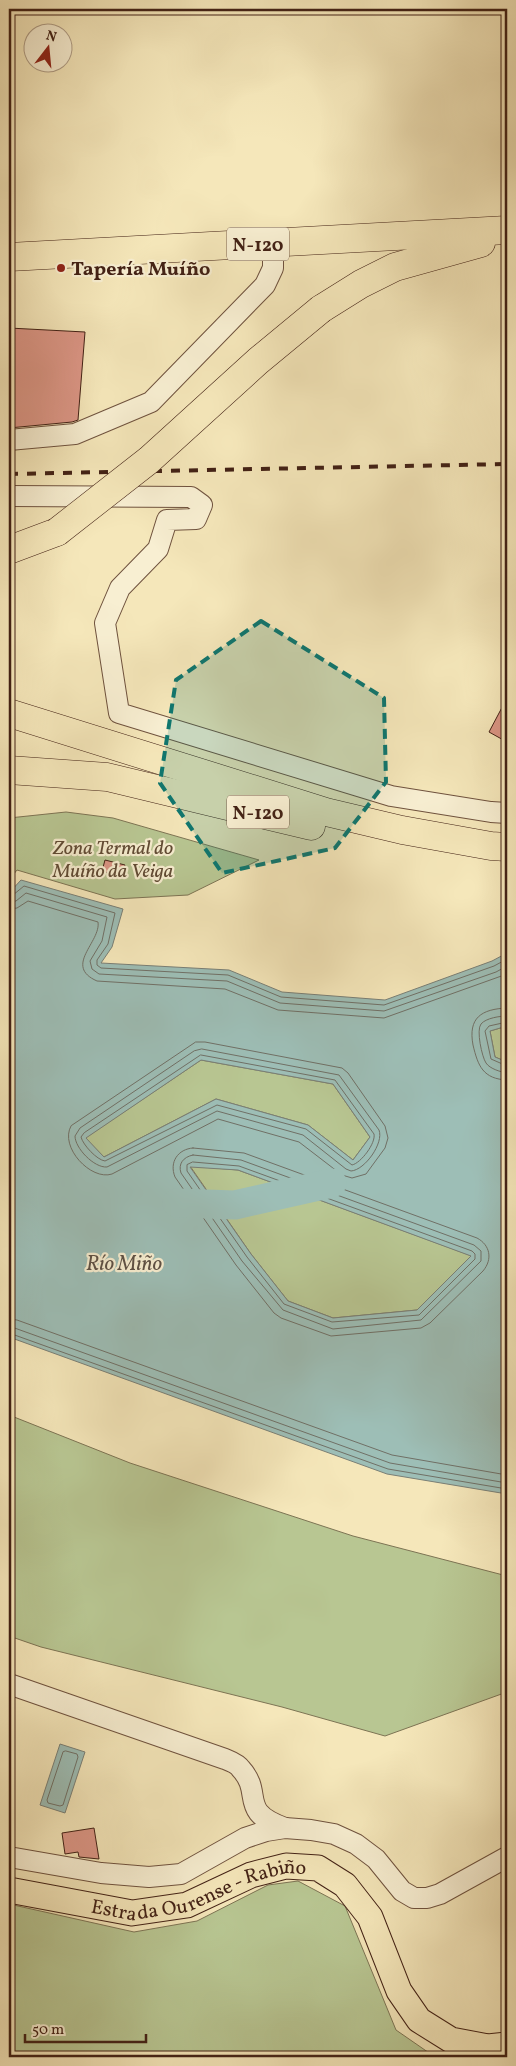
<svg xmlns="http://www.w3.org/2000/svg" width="516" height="2066" font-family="Vollkorn,serif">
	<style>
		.green { fill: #b8c692; stroke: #7d7454 }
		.water { fill: #9dbeb6; stroke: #797f76; fill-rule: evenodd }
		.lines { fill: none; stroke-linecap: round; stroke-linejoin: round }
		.shore { stroke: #707066; stroke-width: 1 }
		.river { stroke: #9dbeb6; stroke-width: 29 }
		.building { fill: #dc9686; stroke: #422115 }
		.minor-casing { stroke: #6f523e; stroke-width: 22 }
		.major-casing { stroke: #422115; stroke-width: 27 }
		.highway-casing { stroke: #422115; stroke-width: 29 }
		.minor { stroke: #f8efd2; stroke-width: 20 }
		.major { stroke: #f5e7ba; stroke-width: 25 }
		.highway { stroke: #f5e7ba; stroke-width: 28 }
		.rail { stroke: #422115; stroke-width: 4; stroke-dasharray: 9 9; stroke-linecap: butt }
		.highway-bridge-casing { stroke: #422115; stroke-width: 29; stroke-linecap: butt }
		.highway-bridge { stroke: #f5e7ba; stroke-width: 28 }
		.marked { fill: #0f766e; fill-opacity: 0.2; stroke: #0f766e; stroke-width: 4; stroke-dasharray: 10 6; stroke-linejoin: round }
		.poi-dot { fill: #8f2418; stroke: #f8efd2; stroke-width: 2 }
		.labels { text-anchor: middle; stroke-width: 4.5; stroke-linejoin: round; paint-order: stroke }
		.shield { fill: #f8efd2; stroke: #795f4e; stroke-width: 1 }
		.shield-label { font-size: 19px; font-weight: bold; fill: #422115 }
		.poi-label { font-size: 20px; font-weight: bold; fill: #422115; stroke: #f8efd2; text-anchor: start }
		.park-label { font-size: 20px; font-style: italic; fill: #604a34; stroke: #f8efd2 }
		.street-label { font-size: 20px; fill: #422115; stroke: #f8efd2 }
		.water-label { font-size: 21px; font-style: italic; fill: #5d5045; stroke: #f8efd2 }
	</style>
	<rect width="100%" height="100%" fill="#f5e7ba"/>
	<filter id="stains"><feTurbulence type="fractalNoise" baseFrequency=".004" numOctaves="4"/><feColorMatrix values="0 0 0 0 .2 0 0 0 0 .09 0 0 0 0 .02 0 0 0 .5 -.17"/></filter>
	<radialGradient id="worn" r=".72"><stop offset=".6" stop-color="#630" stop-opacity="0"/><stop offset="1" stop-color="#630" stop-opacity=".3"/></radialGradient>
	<!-- green -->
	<g class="green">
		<path d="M66,812l47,6 146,42 -71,35 -73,4 -98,-29 -8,10v-62z"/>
		<path d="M507,1026v36l-12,-5 -5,-26z"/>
		<path d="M201,1060l132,24 37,53 -17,23 -45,-35 -92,-26 -112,58 -19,-19z"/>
		<path d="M190,1166l48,4 234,86 -55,54 -84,8 -45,-17 -37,-47z"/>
		<path d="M9,1415l121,48 223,73 154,40v116l-122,44 -103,-29 -241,-60 -32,-11z"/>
		<path d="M298,1881l47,25 51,124 39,27h-426v-153l125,28 63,-11 71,-36z"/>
	</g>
	<!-- water -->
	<g class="water">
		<path d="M21,880l102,29 -11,38 -11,16 128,7 53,22 103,8 107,-39 15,-8v73l-17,5 5,26 12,5v432l-120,-20 -378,-137v-444zM201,1060l132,24 37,53 -17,23 -45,-35 -92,-26 -112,58 -18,-19zM190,1167l48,3 233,86 -54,54 -84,8 -45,-17 -37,-47z"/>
		<path d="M60,1744l25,8 -20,61 -25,-8z"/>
	</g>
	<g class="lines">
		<!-- shore -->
		<g class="shore">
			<path d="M9,896l4,-1 11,-9 91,27 -7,31 -11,16v5l4,3 127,7 53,22 103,8 110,-39 13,-7"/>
			<path d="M9,902l7,-1 10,-8 81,24 -5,24 -12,20 2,8 7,5 128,7 53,22 104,8 112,-39 11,-6"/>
			<path d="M9,909l8,-1 11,-7 70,21c3,20 -35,44 -1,59l128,8 53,21 106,8 123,-44"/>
			<path d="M507,1008c-26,1 -39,10 -34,37 5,21 10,34 34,35"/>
			<path d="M507,1016c-7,0 -21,2 -26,8 -5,6 1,33 5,39 4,6 15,9 21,10"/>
			<path d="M507,1022l-18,4 -4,5 6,28 16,7"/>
			<path d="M196,1042h9l137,26 6,5 37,53 3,12 -3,10 -19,26 -14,4 -10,-3 -43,-33 -81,-23 -106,55c-21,7 -53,-27 -41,-48z"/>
			<path d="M202,1049l137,26 40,55c5,13 -14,40 -28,41l-5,-2 -43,-34 -86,-24 -110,56c-13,1 -32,-19 -32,-31l5,-8 114,-77z"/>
			<path d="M201,1055l134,25 39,54c2,9 -13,29 -22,31l-46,-36 -89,-24 -112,56c-8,-1 -22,-16 -24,-24l3,-4z"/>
			<path d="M193,1148l51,5 233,85c13,7 16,21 6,33l-53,52 -9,5 -90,8 -50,-18 -7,-5 -38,-48 -61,-88c-6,-15 3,-28 18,-29z"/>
			<path d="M193,1155l48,5 233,85 7,6v10l-60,59 -88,9 -50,-19 -41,-49 -61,-88c-3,-9 2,-16 12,-18z"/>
			<path d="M193,1162l46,4 233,85 3,3v5l-56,56 -87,7 -48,-18 -37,-47 -60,-86v-6z"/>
			<path d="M9,1319l8,1 375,135 115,20"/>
			<path d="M9,1326l381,137 117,20"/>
			<path d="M9,1333l379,136 119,20"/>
			<path d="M66,1751l11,3 1,3 -15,48 -3,1 -12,-3 -1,-3 16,-48z"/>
		</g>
		<!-- river -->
		<path class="river" d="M177,1203l58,2 97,-22"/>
	</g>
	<!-- building -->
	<g class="building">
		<path d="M9,328l76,4 -7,88 -6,2 -63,6z"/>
		<path d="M507,698v44l-18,-10z"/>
		<path d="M105,860l20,5 -3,12 -20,-6z"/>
		<path d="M94,1828l5,31 -20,-2 -1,-5 -13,2 -3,-21z"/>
	</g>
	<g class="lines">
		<defs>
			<g id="minor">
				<path d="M9,440l66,-6 76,-32 114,-117 8,-17v-25"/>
				<path d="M9,496l182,1 11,8 -6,14 -29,1 -9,29 -38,39 -15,35 14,90 272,83 100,16 16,1"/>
				<path d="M9,1684l216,75c5,2 13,5 16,10 23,25 -4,42 44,59"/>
				<path d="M9,1857l92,16 48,4 32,-3 64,-36 21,-7 19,-3 26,2 23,4 22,10 20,15 26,32 12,7h13l13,-4 67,-37"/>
			</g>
			<g id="major">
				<path id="s1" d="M9,1890l123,23 55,-8 64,-30 35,-9 32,2 27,17 25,32 29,74 20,29 32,20 37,7 19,-2"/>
			</g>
			<g id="highway">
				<path d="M9,257l498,-27"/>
				<path d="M321,309l40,-25 34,-17 86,-24"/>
				<path d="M9,550l48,-18"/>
				<path d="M9,713l317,99 76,18 89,16 16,1"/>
				<path d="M9,770l98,7 204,49"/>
			</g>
		</defs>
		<!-- minor casing -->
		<use href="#minor" class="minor-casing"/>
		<!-- major casing -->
		<use href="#major" class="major-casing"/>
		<!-- highway casing -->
		<use href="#highway" class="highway-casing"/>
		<!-- minor -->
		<use href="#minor" class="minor"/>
		<!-- major -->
		<use href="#major" class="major"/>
		<!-- highway -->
		<use href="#highway" class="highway"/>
		<!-- rail -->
		<path class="rail" d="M9,474l498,-10"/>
		<defs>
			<path id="highway-bridge" d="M57,532l92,-72 109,-99 63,-52"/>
		</defs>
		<!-- highway-bridge casing -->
		<use href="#highway-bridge" class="highway-bridge-casing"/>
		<!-- highway-bridge -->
		<use href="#highway-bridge" class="highway-bridge"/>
	</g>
	<!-- marked area -->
	<path class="marked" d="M261,621l123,77 2,84 -51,66 -113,25 -62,-90 16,-103z"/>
	<!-- markers -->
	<circle class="poi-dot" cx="61" cy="268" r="5"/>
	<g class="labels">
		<!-- shield labels -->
		<g class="shield">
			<rect x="227" y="227.5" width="62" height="33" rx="4"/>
			<rect x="227" y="795.5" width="62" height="33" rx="4"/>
		</g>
		<g class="shield-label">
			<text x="258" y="251">N-120</text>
			<text x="258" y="819">N-120</text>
		</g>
		<!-- poi labels -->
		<g class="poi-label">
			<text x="71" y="275">Tapería Muíño</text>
		</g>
		<!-- park labels -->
		<g class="park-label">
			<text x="113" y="854">Zona Termal do<tspan x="113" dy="23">Muíño da Veiga</tspan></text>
		</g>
		<!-- street labels -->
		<g class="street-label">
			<text dy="7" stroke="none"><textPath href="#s1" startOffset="196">Estrada Ourense - Rabiño</textPath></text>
		</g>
		<!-- water labels -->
		<g class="water-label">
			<text x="124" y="1270">Río Miño</text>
		</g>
	</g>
	<!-- margin -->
	<rect width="516" height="2066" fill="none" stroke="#f5e7ba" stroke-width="30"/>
	<rect x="10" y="10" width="496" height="2046" fill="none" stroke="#422115" stroke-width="2.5"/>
	<rect x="15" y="15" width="486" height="2036" fill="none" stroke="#422115"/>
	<!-- north arrow -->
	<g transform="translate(48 48) rotate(16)"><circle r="24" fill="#f8efd2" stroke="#af9d86"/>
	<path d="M0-4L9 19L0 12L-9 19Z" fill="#8f2418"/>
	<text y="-8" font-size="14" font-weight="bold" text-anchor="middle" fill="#422115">N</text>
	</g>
	<!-- scale -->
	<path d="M25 2034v8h121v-8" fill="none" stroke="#422115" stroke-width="2.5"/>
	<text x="32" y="2034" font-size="15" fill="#422115" stroke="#f8efd2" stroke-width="4" paint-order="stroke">50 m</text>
	<rect width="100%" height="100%" filter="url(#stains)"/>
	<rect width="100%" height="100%" fill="url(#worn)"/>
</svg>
